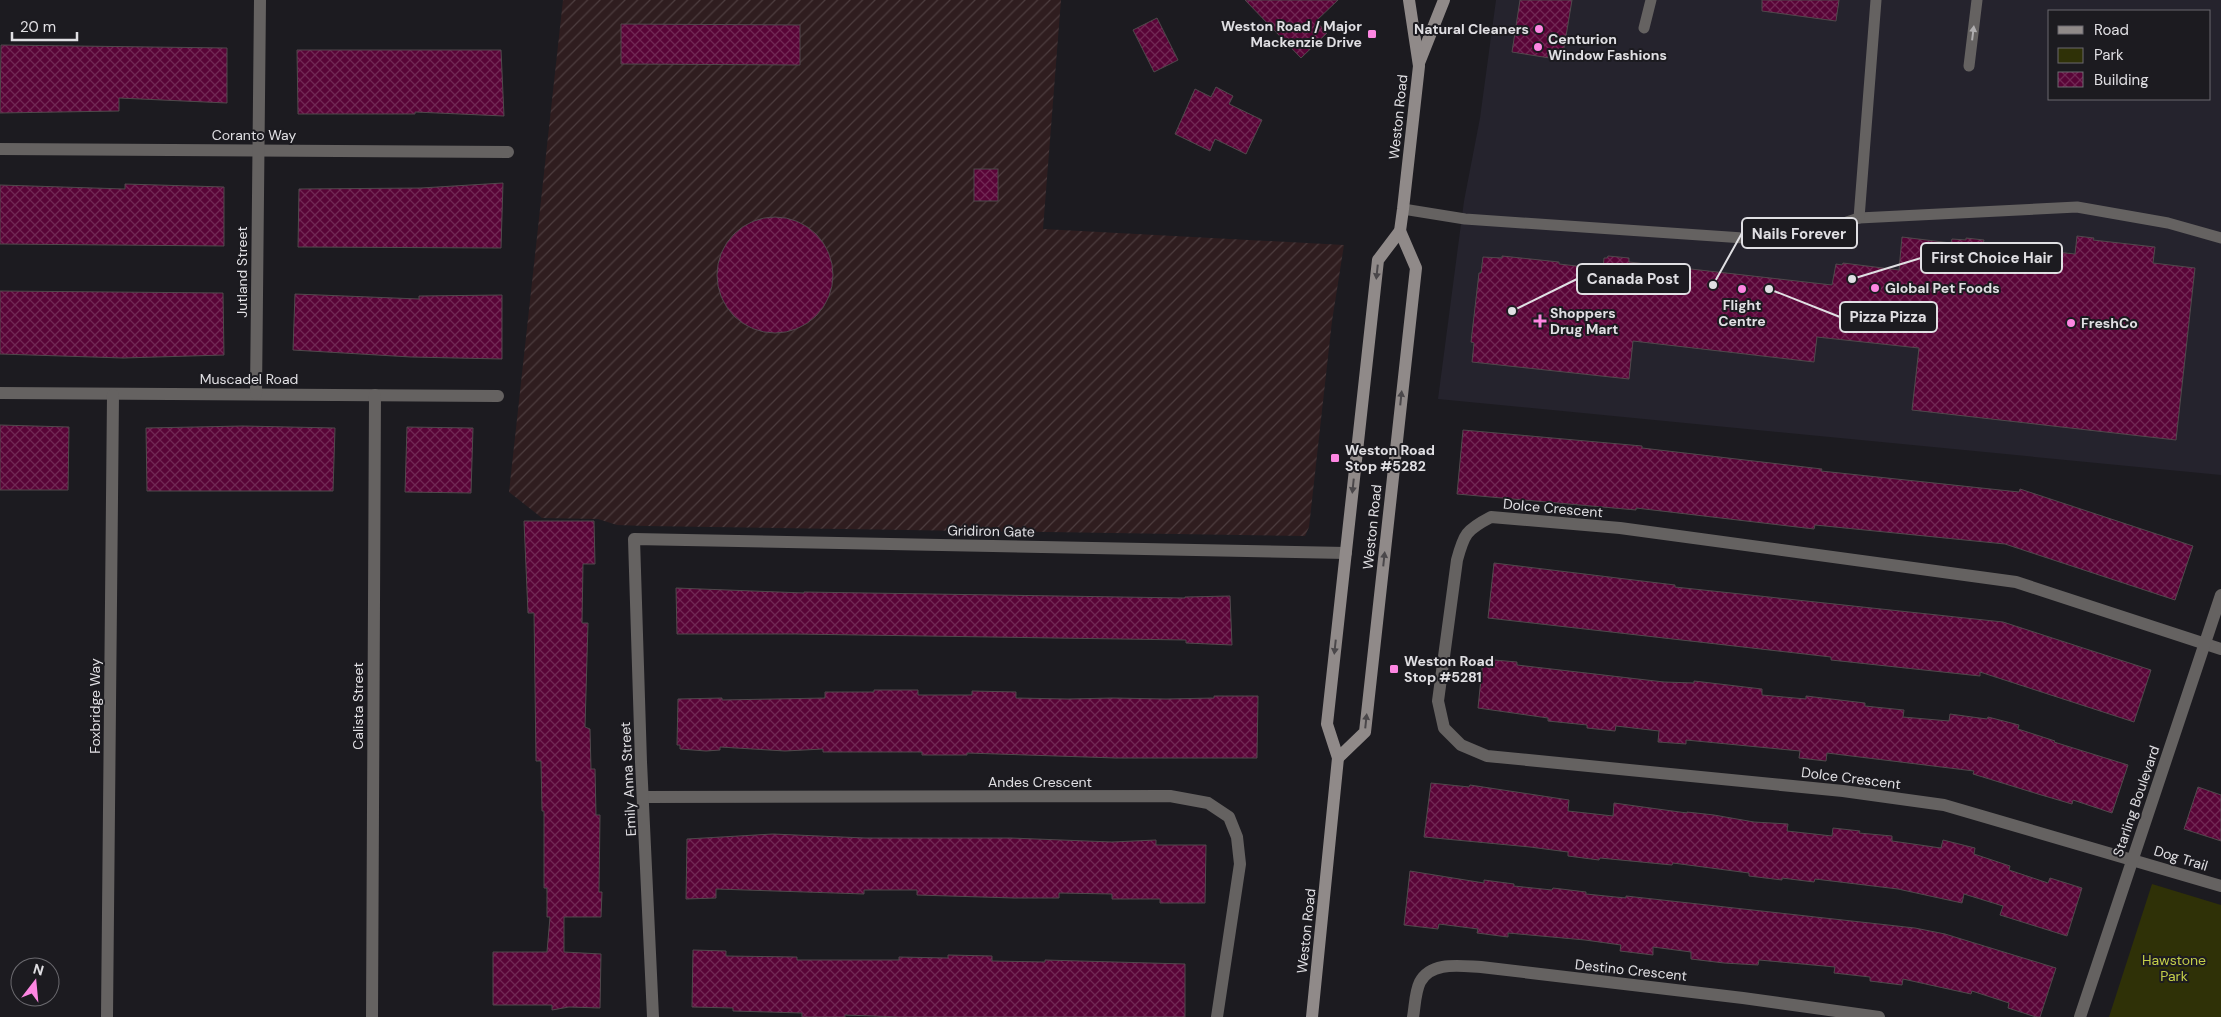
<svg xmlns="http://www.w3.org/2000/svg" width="2221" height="1017" font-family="'DM Sans',sans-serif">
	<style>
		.built { fill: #25232d; fill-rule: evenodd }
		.industrial { fill: url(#industrial-furrows) }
		.park { fill: #2f3107 }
		.building { fill: url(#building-cross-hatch); stroke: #50494c }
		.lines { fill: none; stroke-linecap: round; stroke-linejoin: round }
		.service { stroke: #656261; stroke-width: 11 }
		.minor { stroke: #656261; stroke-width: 12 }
		.secondary { stroke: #908a89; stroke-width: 12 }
		.oneway { fill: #afadaf }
		.oneway2 { fill: #4a474a }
		.poi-dot { fill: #fd86e2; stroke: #1c1b20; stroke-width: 2 }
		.labels { text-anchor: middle; stroke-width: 4; stroke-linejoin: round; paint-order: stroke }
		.poi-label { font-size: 14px; font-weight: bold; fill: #e0dfe3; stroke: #1c1b20; text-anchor: start }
		.street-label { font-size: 14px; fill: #e0dfe3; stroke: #1c1b20 }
		.park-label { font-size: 14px; fill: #c4ce49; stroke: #1c1b20 }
		.leader { fill: none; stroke: #e0dfe3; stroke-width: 2 }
		.callout-dot { fill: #e0dfe3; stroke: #1c1b20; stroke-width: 2 }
		.callout { fill: #1c1b20; stroke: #e0dfe3; stroke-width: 2 }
		.callout-label { font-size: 15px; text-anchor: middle; font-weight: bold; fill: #e0dfe3 }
	</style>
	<defs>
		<pattern id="industrial-furrows" width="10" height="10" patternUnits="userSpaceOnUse" patternTransform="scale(1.25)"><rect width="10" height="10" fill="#2f1d1f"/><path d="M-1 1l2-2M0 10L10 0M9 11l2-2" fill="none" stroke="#4d3d3f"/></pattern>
		<pattern id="building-cross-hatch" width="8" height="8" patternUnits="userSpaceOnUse" patternTransform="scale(1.25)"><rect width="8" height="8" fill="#590437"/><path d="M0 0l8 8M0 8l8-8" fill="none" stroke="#712854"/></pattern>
	</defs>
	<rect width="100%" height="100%" fill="#1c1b20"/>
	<!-- built -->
	<path class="built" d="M1496,0h725v475l-783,-76 26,-198 16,-83zM2050,11h160v88h-160z"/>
	<!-- industrial -->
	<path class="industrial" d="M563,0h498l-18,229 301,16 -12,76 -23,206 -4,9 -660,-10 -28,-1 -19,-6 -56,-1 -33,-26z"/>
	<!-- park -->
	<path class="park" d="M2152,884l69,21v112h-112z"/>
	<!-- building -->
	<g class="building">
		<path d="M1245,0h93l-22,21 11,12 -26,25z"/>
		<path d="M1520,0h52l-10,60 -50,-8z"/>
		<path d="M1762,0h77l-3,21 -74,-10z"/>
		<path d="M1157,18l21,42 -24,12 -21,-42z"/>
		<path d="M621,24l179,1v40l-179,-1z"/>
		<path d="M1,45l226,3v55l-108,-5v13l-119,2z"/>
		<path d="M297,50h204l3,66 -89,-4v2h-117z"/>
		<path d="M1216,87l17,9 -4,8 33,16 -16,34 -31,-15 -5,12 -35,-17 20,-45 16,8z"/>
		<rect x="974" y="169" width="24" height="32"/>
		<path d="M503,183l-2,65 -203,-1 1,-58 122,-1z"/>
		<path d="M125,184l99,3v59l-224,-2v-59l125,4z"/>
		<circle cx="775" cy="275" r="58"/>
		<path d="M2077,236l17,2 -1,2 62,7 -2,16 42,5 -19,172 -264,-30 7,-62 -102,-11 -3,25 -181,-21 -4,38 -157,-17 2,-19 -3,-1 8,-69h2l2,-16 19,1v-2l57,6v2l44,5 1,-11h3l1,-2 21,2v4l203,23 4,-21 6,1 1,-2 56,7 3,-33 49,6 1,-4 14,1v-2l18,2 -1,4 92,10z"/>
		<path d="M0,291l223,2 1,62 -101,3 -123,-4z"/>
		<path d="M295,294l124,5v-3l83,-1v64l-91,-2 -118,-7z"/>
		<path d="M0,425l69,2 -1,63h-68z"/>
		<path d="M243,426l92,2 -2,63h-186l-1,-63z"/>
		<path d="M407,427l66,1 -2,65 -66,-1z"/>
		<path d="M1463,430l179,16v2l180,21 -1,2 198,21 1,-3 173,57 -18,54 -170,-56 -190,-19 -1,4 -178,-21v2l-179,-16z"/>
		<path d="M524,521h70l1,43h-12l-1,59h6l-3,104 5,2 1,40h4l1,46h4l-1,77h3l-1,25h-37v35l37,2 -1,54 -31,-1 -17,3v-5h-59v-53h54l3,-35h-3v-29h-3v-77h-2l-1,-50h-5l-2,-148h-6z"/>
		<path d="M1494,563l181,22v2l328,35 148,48 -17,52 -154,-50v4l-149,-16v-3l-343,-39z"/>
		<path d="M676,588l128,5v-1l381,6v-1l45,-1 2,49 -46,-2v-3l-391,-6h-118z"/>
		<path d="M1483,659l34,3v3l147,17 30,1v-2l68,8v6l44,4v-3l59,7v3l39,4 -1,7 46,4 1,-7 37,5 1,-2 31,8 -1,4 37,12 -1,1 74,23 -16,48 -39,-13 -1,4 -34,-10 -65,-20 1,-3 -147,-18 -1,8 -27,-3 1,-7 -114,-11v4l-28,-2 1,-11 -43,-5 -1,5 -28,-3v-3l-39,-4v-3l-70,-10z"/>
		<path d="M874,690h44v5h54v-4l44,1v6l52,1 45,-1 53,1 48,-1v-2h44l-1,62h-141l-149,-5v2h-45v-3h-99v-3l-38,2 -65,-4v3l-14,1 -26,-2v-4h-3l1,-46 44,-1v2l103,-2v-6h49z"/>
		<path d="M1431,783l38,4 1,-2 99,15 -1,11 45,5 1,-13 73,10v-1l27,3 40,7 34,2 -1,7 45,5 1,-8 27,3 -1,2 33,3v5l49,7 2,-8 32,8 -1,6 36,12 -1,4 39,13 2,-5 32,10 -15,48 -67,-21 3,-9 -39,-12 -2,9 -64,-14 -83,-10 -1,3 -32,-4v2l-33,-4v-3l-76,-10 -1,2 -72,-7 -1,2 -31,-4v-4l-38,-5 -106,-10z"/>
		<path d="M2198,787l23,8v46l-37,-12z"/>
		<path d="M773,834l92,4h146l101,4 44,-2v5h50l-1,58h-45v-4h-48v-5l-53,-1v5h-45l-97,-3v-5h-53v4l-148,-5v9l-30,1 1,-60z"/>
		<path d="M1410,871l74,12v-3l30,4v2l38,4 1,-2 33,4v2l40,4v-2l289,32 30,6 111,34 -16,49h-4l-28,-9 1,-5 -37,-12 -1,3 -68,-15 -1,6 -32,-4v-4l-36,-4 1,-6 -76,-7 -1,5 -34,-2 -33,-4v-7l-38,-5v8l-33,-4 1,-6 -36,-5 -77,-7v4l-31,-4 1,-4 -39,-5 -1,5 -34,-4z"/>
		<path d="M693,950l33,1v5l71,1v3h102v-3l49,1v-3l44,1v5l53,1v-2l140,4v53h-286l-54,-2v2h-43v-4l-69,-2v-3l-41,-1z"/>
	</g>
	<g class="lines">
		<!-- service -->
		<g class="service">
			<path d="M1644,28l7,-28"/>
			<path d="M1969,66l8,-66"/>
			<path d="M1403,209l62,10 324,22 70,-23 218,-11 91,16 53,15"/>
			<path d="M1859,218l17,-218"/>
		</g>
		<!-- minor -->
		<g class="minor">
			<path d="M0,149l508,3"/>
			<path d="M0,393l498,3"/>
			<path d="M256,394l4,-394"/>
			<path d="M2221,649l-205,-67 -396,-54 -129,-11c-25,13 -27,17 -34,43l-19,141 6,27 17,17 26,11 356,35 101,14 277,81"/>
			<path d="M643,797l527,-1 38,7 21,14 8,20 3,27 -23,153"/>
			<path d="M107,1017l6,-622"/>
			<path d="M372,1017l3,-622"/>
			<path d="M653,1017l-12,-255 -7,-223 712,14"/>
			<path d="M1413,1017c2,-11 2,-25 7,-35 11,-21 40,-16 61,-15l262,31 136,19"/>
			<path d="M2080,1017l141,-422"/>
		</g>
		<!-- secondary -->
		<g class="secondary">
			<path d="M1419,63l25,-63"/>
			<path d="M1338,758l27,-26 51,-464 -16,-37"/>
			<path d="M1312,1017l26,-259 -11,-34 51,-464 22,-29 3,-22 16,-143 -10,-66"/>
		</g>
	</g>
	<!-- one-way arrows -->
	<defs><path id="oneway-solid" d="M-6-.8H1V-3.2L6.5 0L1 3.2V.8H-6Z" transform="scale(1.25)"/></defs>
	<use class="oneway" href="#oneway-solid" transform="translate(1973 33) rotate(-83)"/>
	<g class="oneway2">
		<use href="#oneway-solid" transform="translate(1377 272) rotate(96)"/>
		<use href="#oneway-solid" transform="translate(1401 398) rotate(-84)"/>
		<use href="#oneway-solid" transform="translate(1353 486) rotate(96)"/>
		<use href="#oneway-solid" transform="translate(1384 559) rotate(-84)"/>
		<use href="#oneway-solid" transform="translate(1335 647) rotate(96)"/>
		<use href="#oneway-solid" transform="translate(1366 721) rotate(-84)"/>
	</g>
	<!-- markers -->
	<g class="poi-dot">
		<circle cx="1539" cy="29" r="5"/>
		<rect x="1367" y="29" width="10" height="10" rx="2.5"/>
		<circle cx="1538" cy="47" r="5"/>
		<circle cx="1875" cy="288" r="5"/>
		<circle cx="1742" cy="289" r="5"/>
		<path d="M1537.5 313.5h5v5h5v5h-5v5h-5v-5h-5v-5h5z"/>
		<circle cx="2071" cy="323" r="5"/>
		<rect x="1330" y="453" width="10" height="10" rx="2.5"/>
		<rect x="1389" y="664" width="10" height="10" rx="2.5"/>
	</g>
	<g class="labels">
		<!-- poi labels -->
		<g class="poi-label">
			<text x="1362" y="31" text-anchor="end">Weston Road / Major<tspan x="1362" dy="16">Mackenzie Drive</tspan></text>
			<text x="1529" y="34" text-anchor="end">Natural Cleaners</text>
			<text x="1548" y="44">Centurion<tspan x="1548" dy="16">Window Fashions</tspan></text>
			<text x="1885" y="293">Global Pet Foods</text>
			<text x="1742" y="310" text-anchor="middle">Flight<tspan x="1742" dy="16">Centre</tspan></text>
			<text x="1550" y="318">Shoppers<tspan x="1550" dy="16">Drug Mart</tspan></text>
			<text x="2081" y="328">FreshCo</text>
			<text x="1345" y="455">Weston Road<tspan x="1345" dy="16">Stop #5282</tspan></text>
			<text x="1404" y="666">Weston Road<tspan x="1404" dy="16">Stop #5281</tspan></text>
		</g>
		<!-- street labels -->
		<g class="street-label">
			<text transform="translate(1398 117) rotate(-84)" y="5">Weston Road</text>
			<text x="254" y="140">Coranto Way</text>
			<text transform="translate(242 272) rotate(-90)" y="5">Jutland Street</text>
			<text x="249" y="384">Muscadel Road</text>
			<text transform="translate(1553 508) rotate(5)" y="5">Dolce Crescent</text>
			<text transform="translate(1372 527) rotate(-84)" y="5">Weston Road</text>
			<text transform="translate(991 531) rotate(1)" y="5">Gridiron Gate</text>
			<text transform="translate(95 706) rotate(-90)" y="5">Foxbridge Way</text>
			<text transform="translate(358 706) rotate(-90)" y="5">Calista Street</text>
			<text transform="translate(1851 778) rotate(7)" y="5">Dolce Crescent</text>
			<text transform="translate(628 779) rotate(-93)" y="5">Emily Anna Street</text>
			<text x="1040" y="787">Andes Crescent</text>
			<text transform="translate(2136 801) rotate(-71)" y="5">Starling Boulevard</text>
			<text transform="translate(2181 858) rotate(17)" y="5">Dog Trail</text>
			<text transform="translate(1306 931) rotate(-84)" y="5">Weston Road</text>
			<text transform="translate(1631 970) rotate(6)" y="5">Destino Crescent</text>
		</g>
		<!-- park labels -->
		<g class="park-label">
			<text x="2174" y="965">Hawstone<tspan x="2174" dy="16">Park</tspan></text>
		</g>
	</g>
	<!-- callouts -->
	<path class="leader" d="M1713 285L1742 233M1852 279L1921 258M1512 311L1577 279M1769 289L1840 317"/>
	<g class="callout-dot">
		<circle cx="1713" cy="285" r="5"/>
		<circle cx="1852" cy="279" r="5"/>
		<circle cx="1512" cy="311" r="5"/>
		<circle cx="1769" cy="289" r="5"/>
	</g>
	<g class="callout">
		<rect x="1742" y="218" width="115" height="30" rx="5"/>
		<rect x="1921" y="243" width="141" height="30" rx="5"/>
		<rect x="1577" y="264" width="113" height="30" rx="5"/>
		<rect x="1840" y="302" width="97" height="30" rx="5"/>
	</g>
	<g class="callout-label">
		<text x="1799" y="239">Nails Forever</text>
		<text x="1992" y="263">First Choice Hair</text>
		<text x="1633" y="284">Canada Post</text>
		<text x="1888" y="322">Pizza Pizza</text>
	</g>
	<!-- legend -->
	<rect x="2048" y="10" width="162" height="90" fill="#1c1b20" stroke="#6a696e"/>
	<rect x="2058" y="26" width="25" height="8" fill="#908a89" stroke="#6a696e"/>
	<text x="2094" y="35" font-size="15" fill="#e0dfe3">Road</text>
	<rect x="2058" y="48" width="25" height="15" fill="#2f3107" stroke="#6a696e"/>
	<text x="2094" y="60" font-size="15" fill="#e0dfe3">Park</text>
	<rect x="2058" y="72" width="25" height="15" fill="url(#building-cross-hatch)" stroke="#6a696e"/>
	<text x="2094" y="85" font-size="15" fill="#e0dfe3">Building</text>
	<!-- north arrow -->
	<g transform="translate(35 982) rotate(16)"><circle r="24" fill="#1c1b20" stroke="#6a696e"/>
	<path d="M0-4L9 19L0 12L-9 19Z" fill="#fd86e2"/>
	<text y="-8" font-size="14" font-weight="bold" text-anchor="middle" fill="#e0dfe3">N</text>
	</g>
	<!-- scale -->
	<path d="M12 32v8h65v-8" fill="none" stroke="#e0dfe3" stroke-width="2.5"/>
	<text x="20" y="32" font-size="15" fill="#e0dfe3" stroke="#1c1b20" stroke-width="4" paint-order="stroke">20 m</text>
</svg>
